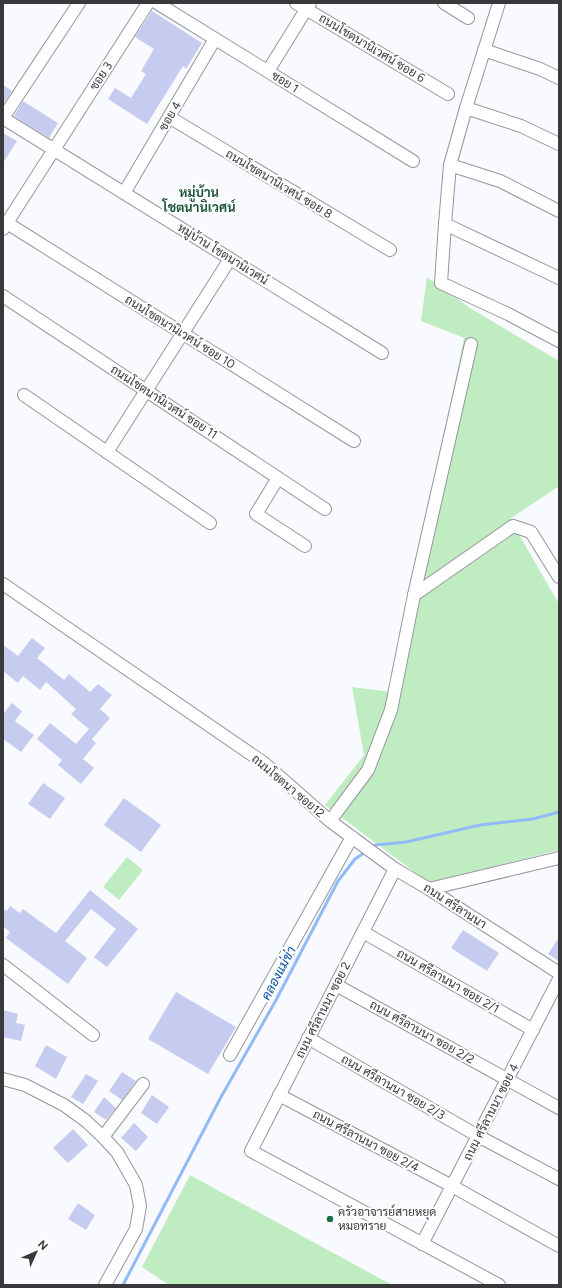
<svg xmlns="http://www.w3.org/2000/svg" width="562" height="1288" font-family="Figtree,Sarabun,sans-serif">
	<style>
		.green { fill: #bfedc1 }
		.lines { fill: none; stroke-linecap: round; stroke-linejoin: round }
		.stream { stroke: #91bbf8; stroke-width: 3 }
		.building { fill: #c6ccf0 }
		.minor-casing { stroke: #95969c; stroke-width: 14 }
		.minor { stroke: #fff; stroke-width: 12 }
		.poi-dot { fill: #157045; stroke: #fff; stroke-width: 1.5 }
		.labels { text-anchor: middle; stroke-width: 4; stroke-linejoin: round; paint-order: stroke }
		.street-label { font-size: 12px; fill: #39393c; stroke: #fff }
		.poi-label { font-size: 12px; fill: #39393c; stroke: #fff; text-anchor: start }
		.neighbourhood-label { font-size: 13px; font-weight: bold; fill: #1a5436; stroke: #fff }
		.water-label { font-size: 13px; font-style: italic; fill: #064fa5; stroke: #fff }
	</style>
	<rect width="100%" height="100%" fill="#f9faff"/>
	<!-- green -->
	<g class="green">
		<path d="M427,277l43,31 89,53v125l-49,33 49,85v246l-130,33 -104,-78 39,-50 -12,-68 39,5 73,-354 -43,-17z"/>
		<path d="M127,857l16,13 -24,30 -16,-13z"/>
		<path d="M190,1175l202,110h-223l-27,-18z"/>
	</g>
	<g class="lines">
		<!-- stream -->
		<g class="stream">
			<path d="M371,848l4,-3 31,-3 74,-17 53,-6 26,-7"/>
			<path d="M123,1285l98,-188 54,-95 63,-121 17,-22 12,-8"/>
		</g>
	</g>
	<!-- building -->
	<g class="building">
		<path d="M152,11l50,32 -16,26 -3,-3 -36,58 -39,-25 7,-11 16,10 15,-24 -5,-3 13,-22 -19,-12z"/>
		<path d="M3,85l9,6 -9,13z"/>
		<path d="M23,101l35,22 -9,15 -35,-22z"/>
		<path d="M3,133l14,8 -14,22z"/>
		<path d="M32,638l13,10 -8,10 27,22 5,-6 21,18 8,-8 14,11 -12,14 10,9 -18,21 4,4 -13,16 11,9 -13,16 -23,-19 4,-5 -25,-21 13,-16 26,21 13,-15 -18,-15 5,-5 -30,-27 -6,8 -17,-14 -5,7 -15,-12v-26l15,11z"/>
		<path d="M12,703l10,8 -7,10 19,14 -13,17 -18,-13v-25z"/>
		<path d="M43,783l22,15 -15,21 -22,-15z"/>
		<path d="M124,798l37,27 -20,27 -37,-27z"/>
		<path d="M90,890l48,39 -31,38 -13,-10 22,-28 -25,-20 -26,32 22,17 -19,26 -62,-46 4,-6 -7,-6v-17l4,2 3,-5 10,7 3,-4 33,24z"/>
		<path d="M463,930l36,23 -12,18 -36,-23z"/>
		<path d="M559,937v24l-11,-7z"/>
		<path d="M176,992l60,35 -28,47 -60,-35z"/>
		<path d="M3,1010l15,4 -2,9 9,2 -4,16 -18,-4z"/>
		<path d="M46,1045l21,12 -11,22 -21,-13z"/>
		<path d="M122,1072l14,9 -14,19 -13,-9z"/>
		<path d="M86,1074l12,7 -15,23 -12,-7z"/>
		<path d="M152,1095l17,12 -12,17 -16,-11z"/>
		<path d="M104,1097l12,11 -10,12 -12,-8z"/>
		<path d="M134,1123l14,14 -12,14 -15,-13z"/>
		<path d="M73,1129l15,16 -20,18 -15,-15z"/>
		<path d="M78,1203l17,12 -9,15 -18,-11z"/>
	</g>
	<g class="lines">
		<defs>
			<g id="minor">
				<path d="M157,3l256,158"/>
				<path d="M296,3l152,91"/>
				<path d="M444,3l24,15"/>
				<path d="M499,3l-33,105 55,18 38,18"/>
				<path d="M484,50l56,19 19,9"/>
				<path d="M268,71l42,-68"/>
				<path d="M466,108l-16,57 -5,59 114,54"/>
				<path d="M169,117l221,133"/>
				<path d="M3,118l379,235"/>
				<path d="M3,118l76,-115"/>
				<path d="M450,165l50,16 59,30"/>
				<path d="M124,193l91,-154"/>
				<path d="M7,223l347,218"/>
				<path d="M445,224l-4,59 67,31 51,27"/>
				<path d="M3,229l145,-226"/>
				<path d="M3,296l322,213"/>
				<path d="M24,395l186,128"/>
				<path d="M107,452l123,-193"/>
				<path d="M278,478l-22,36 49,32"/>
				<path d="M3,584l261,179 66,58 65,48 34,20 130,84"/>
				<path d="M414,595l57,-251"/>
				<path d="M330,821l38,-51 23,-60 23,-115 99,-69 18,6 28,45"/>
				<path d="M395,869l-144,282 248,134"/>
				<path d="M429,889l130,-31"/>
				<path d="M363,932l170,98"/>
				<path d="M3,965l90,70"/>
				<path d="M336,985l223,123"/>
				<path d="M308,1038l170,98 81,43"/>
				<path d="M230,1055l122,-218"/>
				<path d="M3,1079l22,6 39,20 22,16 17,16 14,15 19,33 4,21 -4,23 -31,56"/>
				<path d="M279,1095l173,91 107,60"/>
				<path d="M103,1137l40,-53"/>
				<path d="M422,1244l137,-265"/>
			</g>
		</defs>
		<!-- minor casing -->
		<use href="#minor" class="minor-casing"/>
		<!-- minor -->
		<use href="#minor" class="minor"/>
	</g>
	<!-- markers -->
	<circle class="poi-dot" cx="330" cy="1219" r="4"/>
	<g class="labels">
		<!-- street labels -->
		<g class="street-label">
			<text transform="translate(372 48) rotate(31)" y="4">ถนนโชตนานิเวศน์ ซอย 6</text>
			<text transform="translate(101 76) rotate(-57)" y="4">ซอย 3</text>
			<text transform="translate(285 82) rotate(32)" y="4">ซอย 1</text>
			<text transform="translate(170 116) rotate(-60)" y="4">ซอย 4</text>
			<text transform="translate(279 184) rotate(31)" y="4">ถนนโชตนานิเวศน์ ซอย 8</text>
			<text transform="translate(223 254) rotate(32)" y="4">หมู่บ้าน โชตนานิเวศน์</text>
			<text transform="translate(180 332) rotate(32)" y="4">ถนนโชตนานิเวศน์ ซอย 10</text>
			<text transform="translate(164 402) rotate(33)" y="4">ถนนโชตนานิเวศน์ ซอย 11</text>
			<text transform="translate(288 786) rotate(40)" y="4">ถนนโชตนา ซอย12</text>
			<text transform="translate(455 906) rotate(33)" y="4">ถนน ศรีลานนา</text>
			<text transform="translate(448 981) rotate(30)" y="4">ถนน ศรีลานนา ซอย 2/1</text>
			<text transform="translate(323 1010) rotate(-63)" y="4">ถนน ศรีลานนา ซอย 2</text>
			<text transform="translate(422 1032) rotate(29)" y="4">ถนน ศรีลานนา ซอย 2/2</text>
			<text transform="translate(393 1087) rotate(30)" y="4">ถนน ศรีลานนา ซอย 2/3</text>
			<text transform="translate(491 1112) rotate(-63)" y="4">ถนน ศรีลานนา ซอย 4</text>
			<text transform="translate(366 1141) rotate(28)" y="4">ถนน ศรีลานนา ซอย 2/4</text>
		</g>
		<!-- poi labels -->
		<g class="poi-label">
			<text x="338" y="1216">ครัวอาจารย์สายหยุด<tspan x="338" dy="14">หมอทราย</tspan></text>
		</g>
		<!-- neighbourhood labels -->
		<g class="neighbourhood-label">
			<text x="199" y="197">หมู่บ้าน<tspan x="199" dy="15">โชตนานิเวศน์</tspan></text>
		</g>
		<!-- water labels -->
		<g class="water-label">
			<text transform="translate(278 973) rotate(-62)" y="5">คลองแม่ข่า</text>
		</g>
	</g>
	<!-- border -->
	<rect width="562" height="1288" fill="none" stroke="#39393c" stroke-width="8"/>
	<!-- north arrow -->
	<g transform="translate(36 1252) rotate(45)" stroke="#ffffff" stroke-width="3" paint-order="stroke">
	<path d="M0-3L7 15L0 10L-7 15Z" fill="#39393c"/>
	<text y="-6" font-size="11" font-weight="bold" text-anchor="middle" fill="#39393c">N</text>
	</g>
</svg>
